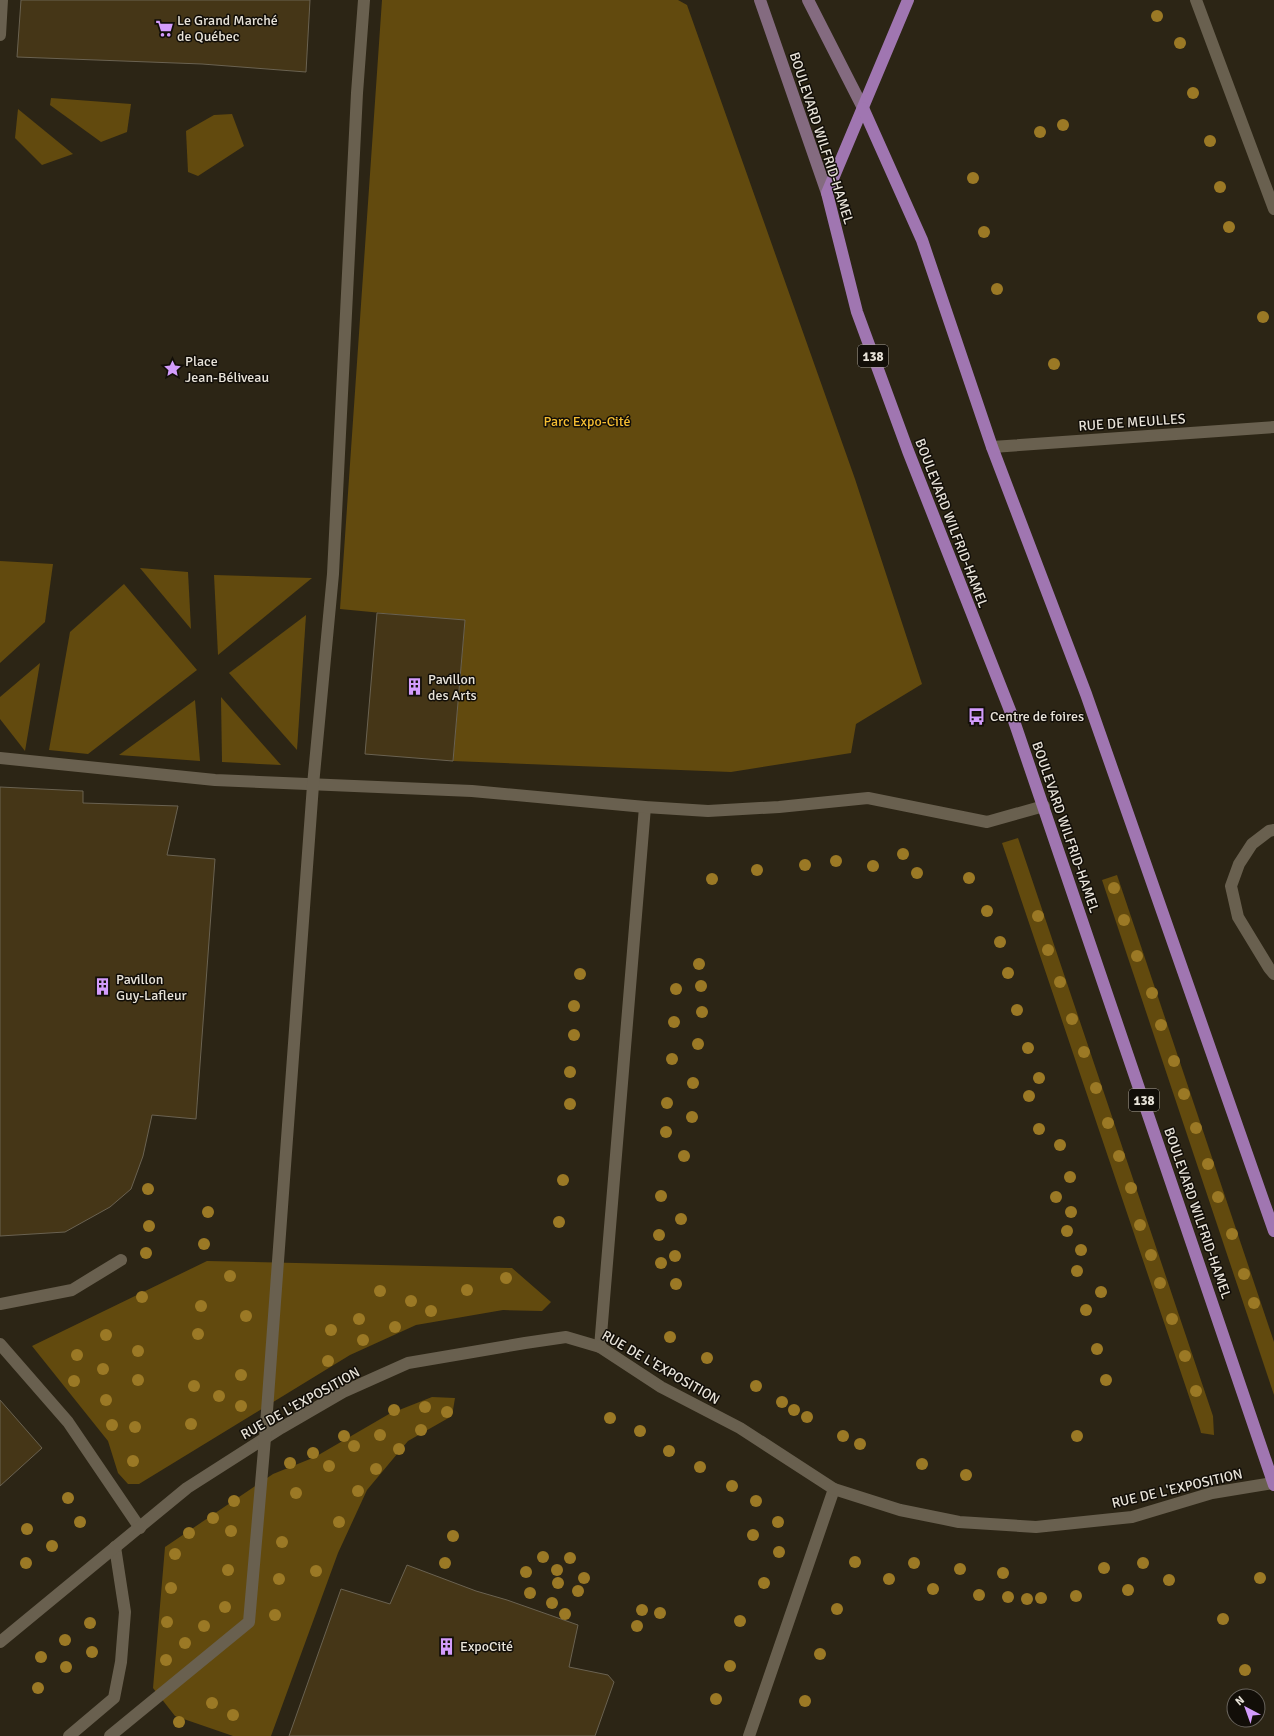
<svg xmlns="http://www.w3.org/2000/svg" width="1274" height="1736" font-family="Signika,sans-serif">
	<style>
		.green { fill: #624a0e }
		.building { fill: #453617; stroke: #6a6251 }
		.lines { fill: none; stroke-linecap: round; stroke-linejoin: round }
		.lane { stroke: #69604f; stroke-width: 12 }
		.street { stroke: #69604f; stroke-width: 12 }
		.secondary { stroke: #846b80; stroke-width: 12 }
		.primary { stroke: #a076b1; stroke-width: 12 }
		.tree { fill: #9b7925 }
		.labels { text-anchor: middle; stroke-width: 3; stroke-linejoin: round; paint-order: stroke }
		.shield { fill: #120e08; stroke: #a8a39a; stroke-width: 1 }
		.shield-label { font-size: 13px; font-weight: bold; fill: #e8e3d9 }
		.poi-label { font-size: 14px; fill: #e8e3d9; stroke: #120e08; text-anchor: start }
		.street-label { font-size: 14px; fill: #e8e3d9; stroke: #120e08 }
		.park-label { font-size: 14px; fill: #f6be32; stroke: #120e08 }
	</style>
	<rect width="100%" height="100%" fill="#2c2515"/>
	<!-- green -->
	<g class="green">
		<path d="M382,0h296l9,5 168,474 67,205 -66,40 -5,29 -120,19 -278,-11 12,-140 -125,-12z"/>
		<path d="M51,98l80,6 -4,28 -26,10 -51,-37z"/>
		<path d="M18,109l55,45 -31,11 -27,-27z"/>
		<path d="M232,114l12,32 -46,30 -10,-4 -2,-41 28,-16z"/>
		<path d="M0,561l53,3 -8,58 -45,41z"/>
		<path d="M140,568l48,4 3,57z"/>
		<path d="M214,575l98,3 -94,77z"/>
		<path d="M124,584l73,86 -109,84 -39,-4 21,-118z"/>
		<path d="M306,615l-9,135 -68,-77z"/>
		<path d="M40,663l-15,88 -25,-32v-22z"/>
		<path d="M221,697l60,68 -59,-3z"/>
		<path d="M195,700l5,61 -81,-6z"/>
		<path d="M1018,838l195,578 1,19 -13,-2 -1,-4 -198,-586z"/>
		<path d="M1117,875l157,467v53l-172,-515z"/>
		<path d="M207,1261l305,7 39,34 -9,9 -39,-1 -87,15 -66,30 -211,129h-11l-10,-11 -10,-32 -76,-95z"/>
		<path d="M432,1397l23,1 -3,18 -44,25 -41,49 -29,63 -67,183h-38l-58,-20 -22,-28 12,-141 108,-73 42,-17 74,-43z"/>
	</g>
	<!-- building -->
	<g class="building">
		<path d="M21,0h289l-4,72 -104,-8 -185,-7z"/>
		<path d="M377,613l88,7 -12,141 -88,-7z"/>
		<path d="M0,787l83,4v12l95,3 -11,49 48,4 -19,260 -44,-4 -9,41 -12,33 -21,18 -45,25 -65,4z"/>
		<path d="M0,1400l42,48 -42,38z"/>
		<path d="M407,1565l69,26 31,9 71,25 -9,42 39,8 6,7 -19,54h-306l52,-147 49,15z"/>
	</g>
	<g class="lines">
		<!-- lane -->
		<g class="lane">
			<path d="M0,35l2,-35"/>
			<path d="M0,1304l72,-14 49,-30"/>
			<path d="M0,1344l68,78 72,106"/>
			<path d="M600,1347l45,-540"/>
			<path d="M69,1736l45,-38 7,-36 4,-50 -10,-65"/>
			<path d="M749,1736l85,-247"/>
		</g>
		<!-- street -->
		<g class="street">
			<path d="M1196,0l78,209"/>
			<path d="M992,447l282,-20"/>
			<path d="M0,758l215,22 257,11 173,16 63,4 71,-4 89,-9 119,24 57,-16"/>
			<path d="M1274,830l-5,1 -17,13 -13,20 -8,22 7,31 31,51 5,6"/>
			<path d="M0,1642l187,-154 94,-60 62,-36 65,-29 117,-20 41,-6 34,10 61,40 79,41 94,61 66,21 59,12 77,5 96,-10 80,-24 61,-10"/>
			<path d="M110,1736l139,-114 16,-184 48,-653 20,-211 24,-481 7,-93"/>
		</g>
		<!-- secondary -->
		<g class="secondary">
			<path d="M760,0l67,193"/>
			<path d="M808,0l55,108"/>
		</g>
		<!-- primary -->
		<g class="primary">
			<path d="M908,0l-81,193 30,119 51,139 105,267 261,767"/>
			<path d="M863,108l59,132 70,207 94,247 188,537"/>
		</g>
	</g>
	<!-- trees -->
	<g class="tree">
		<circle cx="1157" cy="16" r="6"/>
		<circle cx="1180" cy="43" r="6"/>
		<circle cx="1193" cy="93" r="6"/>
		<circle cx="1063" cy="125" r="6"/>
		<circle cx="1040" cy="132" r="6"/>
		<circle cx="1210" cy="141" r="6"/>
		<circle cx="973" cy="178" r="6"/>
		<circle cx="1220" cy="187" r="6"/>
		<circle cx="1229" cy="227" r="6"/>
		<circle cx="984" cy="232" r="6"/>
		<circle cx="997" cy="289" r="6"/>
		<circle cx="1263" cy="317" r="6"/>
		<circle cx="1054" cy="364" r="6"/>
		<circle cx="903" cy="854" r="6"/>
		<circle cx="836" cy="861" r="6"/>
		<circle cx="805" cy="865" r="6"/>
		<circle cx="873" cy="866" r="6"/>
		<circle cx="757" cy="870" r="6"/>
		<circle cx="917" cy="873" r="6"/>
		<circle cx="969" cy="878" r="6"/>
		<circle cx="712" cy="879" r="6"/>
		<circle cx="1114" cy="888" r="6"/>
		<circle cx="987" cy="911" r="6"/>
		<circle cx="1038" cy="916" r="6"/>
		<circle cx="1124" cy="920" r="6"/>
		<circle cx="1000" cy="942" r="6"/>
		<circle cx="1048" cy="950" r="6"/>
		<circle cx="1137" cy="956" r="6"/>
		<circle cx="699" cy="964" r="6"/>
		<circle cx="1008" cy="973" r="6"/>
		<circle cx="580" cy="974" r="6"/>
		<circle cx="1060" cy="982" r="6"/>
		<circle cx="701" cy="986" r="6"/>
		<circle cx="676" cy="989" r="6"/>
		<circle cx="1152" cy="993" r="6"/>
		<circle cx="574" cy="1006" r="6"/>
		<circle cx="1017" cy="1010" r="6"/>
		<circle cx="702" cy="1012" r="6"/>
		<circle cx="1072" cy="1019" r="6"/>
		<circle cx="674" cy="1022" r="6"/>
		<circle cx="1161" cy="1025" r="6"/>
		<circle cx="574" cy="1035" r="6"/>
		<circle cx="698" cy="1044" r="6"/>
		<circle cx="1028" cy="1048" r="6"/>
		<circle cx="1084" cy="1052" r="6"/>
		<circle cx="672" cy="1059" r="6"/>
		<circle cx="1174" cy="1061" r="6"/>
		<circle cx="570" cy="1072" r="6"/>
		<circle cx="1039" cy="1078" r="6"/>
		<circle cx="693" cy="1083" r="6"/>
		<circle cx="1096" cy="1088" r="6"/>
		<circle cx="1184" cy="1094" r="6"/>
		<circle cx="1029" cy="1096" r="6"/>
		<circle cx="667" cy="1103" r="6"/>
		<circle cx="570" cy="1104" r="6"/>
		<circle cx="692" cy="1117" r="6"/>
		<circle cx="1108" cy="1123" r="6"/>
		<circle cx="1196" cy="1128" r="6"/>
		<circle cx="1039" cy="1129" r="6"/>
		<circle cx="666" cy="1132" r="6"/>
		<circle cx="1060" cy="1145" r="6"/>
		<circle cx="684" cy="1156" r="6"/>
		<circle cx="1119" cy="1156" r="6"/>
		<circle cx="1208" cy="1164" r="6"/>
		<circle cx="1070" cy="1177" r="6"/>
		<circle cx="563" cy="1180" r="6"/>
		<circle cx="1131" cy="1188" r="6"/>
		<circle cx="148" cy="1189" r="6"/>
		<circle cx="661" cy="1196" r="6"/>
		<circle cx="1056" cy="1197" r="6"/>
		<circle cx="1218" cy="1197" r="6"/>
		<circle cx="208" cy="1212" r="6"/>
		<circle cx="1071" cy="1212" r="6"/>
		<circle cx="681" cy="1219" r="6"/>
		<circle cx="559" cy="1222" r="6"/>
		<circle cx="1140" cy="1225" r="6"/>
		<circle cx="149" cy="1226" r="6"/>
		<circle cx="1067" cy="1231" r="6"/>
		<circle cx="1232" cy="1234" r="6"/>
		<circle cx="659" cy="1235" r="6"/>
		<circle cx="204" cy="1244" r="6"/>
		<circle cx="1081" cy="1250" r="6"/>
		<circle cx="146" cy="1253" r="6"/>
		<circle cx="1151" cy="1255" r="6"/>
		<circle cx="675" cy="1256" r="6"/>
		<circle cx="661" cy="1263" r="6"/>
		<circle cx="1077" cy="1271" r="6"/>
		<circle cx="1244" cy="1274" r="6"/>
		<circle cx="230" cy="1276" r="6"/>
		<circle cx="506" cy="1278" r="6"/>
		<circle cx="1160" cy="1283" r="6"/>
		<circle cx="676" cy="1284" r="6"/>
		<circle cx="467" cy="1290" r="6"/>
		<circle cx="380" cy="1291" r="6"/>
		<circle cx="1101" cy="1292" r="6"/>
		<circle cx="142" cy="1297" r="6"/>
		<circle cx="411" cy="1301" r="6"/>
		<circle cx="1254" cy="1303" r="6"/>
		<circle cx="201" cy="1306" r="6"/>
		<circle cx="1086" cy="1310" r="6"/>
		<circle cx="431" cy="1311" r="6"/>
		<circle cx="246" cy="1316" r="6"/>
		<circle cx="359" cy="1319" r="6"/>
		<circle cx="1172" cy="1319" r="6"/>
		<circle cx="395" cy="1327" r="6"/>
		<circle cx="331" cy="1330" r="6"/>
		<circle cx="198" cy="1334" r="6"/>
		<circle cx="106" cy="1335" r="6"/>
		<circle cx="670" cy="1337" r="6"/>
		<circle cx="363" cy="1340" r="6"/>
		<circle cx="1097" cy="1349" r="6"/>
		<circle cx="138" cy="1351" r="6"/>
		<circle cx="77" cy="1355" r="6"/>
		<circle cx="1185" cy="1356" r="6"/>
		<circle cx="707" cy="1358" r="6"/>
		<circle cx="328" cy="1361" r="6"/>
		<circle cx="103" cy="1369" r="6"/>
		<circle cx="241" cy="1375" r="6"/>
		<circle cx="138" cy="1380" r="6"/>
		<circle cx="1106" cy="1380" r="6"/>
		<circle cx="74" cy="1381" r="6"/>
		<circle cx="194" cy="1386" r="6"/>
		<circle cx="756" cy="1386" r="6"/>
		<circle cx="1196" cy="1391" r="6"/>
		<circle cx="219" cy="1396" r="6"/>
		<circle cx="106" cy="1400" r="6"/>
		<circle cx="782" cy="1402" r="6"/>
		<circle cx="241" cy="1406" r="6"/>
		<circle cx="425" cy="1407" r="6"/>
		<circle cx="394" cy="1410" r="6"/>
		<circle cx="794" cy="1410" r="6"/>
		<circle cx="447" cy="1412" r="6"/>
		<circle cx="807" cy="1417" r="6"/>
		<circle cx="610" cy="1418" r="6"/>
		<circle cx="191" cy="1424" r="6"/>
		<circle cx="112" cy="1425" r="6"/>
		<circle cx="135" cy="1427" r="6"/>
		<circle cx="421" cy="1430" r="6"/>
		<circle cx="640" cy="1431" r="6"/>
		<circle cx="380" cy="1435" r="6"/>
		<circle cx="344" cy="1436" r="6"/>
		<circle cx="843" cy="1436" r="6"/>
		<circle cx="1077" cy="1436" r="6"/>
		<circle cx="860" cy="1444" r="6"/>
		<circle cx="354" cy="1446" r="6"/>
		<circle cx="399" cy="1449" r="6"/>
		<circle cx="669" cy="1451" r="6"/>
		<circle cx="313" cy="1453" r="6"/>
		<circle cx="133" cy="1461" r="6"/>
		<circle cx="290" cy="1463" r="6"/>
		<circle cx="922" cy="1464" r="6"/>
		<circle cx="329" cy="1466" r="6"/>
		<circle cx="700" cy="1467" r="6"/>
		<circle cx="376" cy="1469" r="6"/>
		<circle cx="966" cy="1475" r="6"/>
		<circle cx="732" cy="1486" r="6"/>
		<circle cx="358" cy="1491" r="6"/>
		<circle cx="296" cy="1493" r="6"/>
		<circle cx="68" cy="1498" r="6"/>
		<circle cx="234" cy="1501" r="6"/>
		<circle cx="756" cy="1501" r="6"/>
		<circle cx="213" cy="1518" r="6"/>
		<circle cx="80" cy="1522" r="6"/>
		<circle cx="339" cy="1522" r="6"/>
		<circle cx="778" cy="1522" r="6"/>
		<circle cx="27" cy="1529" r="6"/>
		<circle cx="231" cy="1531" r="6"/>
		<circle cx="189" cy="1533" r="6"/>
		<circle cx="753" cy="1535" r="6"/>
		<circle cx="453" cy="1536" r="6"/>
		<circle cx="282" cy="1542" r="6"/>
		<circle cx="52" cy="1546" r="6"/>
		<circle cx="779" cy="1552" r="6"/>
		<circle cx="175" cy="1554" r="6"/>
		<circle cx="543" cy="1557" r="6"/>
		<circle cx="570" cy="1558" r="6"/>
		<circle cx="855" cy="1562" r="6"/>
		<circle cx="26" cy="1563" r="6"/>
		<circle cx="445" cy="1563" r="6"/>
		<circle cx="914" cy="1563" r="6"/>
		<circle cx="1143" cy="1563" r="6"/>
		<circle cx="1104" cy="1568" r="6"/>
		<circle cx="960" cy="1569" r="6"/>
		<circle cx="228" cy="1570" r="6"/>
		<circle cx="557" cy="1570" r="6"/>
		<circle cx="316" cy="1571" r="6"/>
		<circle cx="526" cy="1572" r="6"/>
		<circle cx="1003" cy="1573" r="6"/>
		<circle cx="584" cy="1578" r="6"/>
		<circle cx="1260" cy="1578" r="6"/>
		<circle cx="279" cy="1579" r="6"/>
		<circle cx="889" cy="1579" r="6"/>
		<circle cx="1169" cy="1580" r="6"/>
		<circle cx="558" cy="1583" r="6"/>
		<circle cx="764" cy="1583" r="6"/>
		<circle cx="171" cy="1588" r="6"/>
		<circle cx="933" cy="1589" r="6"/>
		<circle cx="1128" cy="1590" r="6"/>
		<circle cx="578" cy="1591" r="6"/>
		<circle cx="530" cy="1593" r="6"/>
		<circle cx="979" cy="1595" r="6"/>
		<circle cx="1076" cy="1596" r="6"/>
		<circle cx="1008" cy="1597" r="6"/>
		<circle cx="1041" cy="1598" r="6"/>
		<circle cx="1027" cy="1599" r="6"/>
		<circle cx="552" cy="1603" r="6"/>
		<circle cx="225" cy="1607" r="6"/>
		<circle cx="837" cy="1609" r="6"/>
		<circle cx="642" cy="1610" r="6"/>
		<circle cx="660" cy="1613" r="6"/>
		<circle cx="565" cy="1614" r="6"/>
		<circle cx="275" cy="1615" r="6"/>
		<circle cx="1223" cy="1619" r="6"/>
		<circle cx="740" cy="1621" r="6"/>
		<circle cx="167" cy="1622" r="6"/>
		<circle cx="90" cy="1623" r="6"/>
		<circle cx="204" cy="1626" r="6"/>
		<circle cx="637" cy="1626" r="6"/>
		<circle cx="65" cy="1640" r="6"/>
		<circle cx="185" cy="1643" r="6"/>
		<circle cx="92" cy="1652" r="6"/>
		<circle cx="820" cy="1654" r="6"/>
		<circle cx="41" cy="1657" r="6"/>
		<circle cx="166" cy="1660" r="6"/>
		<circle cx="730" cy="1666" r="6"/>
		<circle cx="66" cy="1667" r="6"/>
		<circle cx="1245" cy="1670" r="6"/>
		<circle cx="38" cy="1688" r="6"/>
		<circle cx="716" cy="1699" r="6"/>
		<circle cx="805" cy="1701" r="6"/>
		<circle cx="212" cy="1703" r="6"/>
		<circle cx="233" cy="1715" r="6"/>
		<circle cx="179" cy="1722" r="6"/>
	</g>
	<!-- icons -->
	<defs>
		<symbol id="supermarket-bare" viewBox="-9 -9 18 18"><path d="M-6-5.5h2.5l.6 2H6L4.5 2H-2.5L-4.4-4H-6ZM-1.5 3.2a1.3 1.3 0 1 0 .1 0ZM3 3.2a1.3 1.3 0 1 0 .1 0Z" fill="#d39cfc" stroke="#120e08" stroke-width="2.5" paint-order="stroke"/></symbol>
		<symbol id="sight-bare" viewBox="-9 -9 18 18"><path d="M0-6L1.8-2.2L6-1.7L2.9 1.2L3.7 5.4L0 3.3L-3.7 5.4L-2.9 1.2L-6-1.7L-1.8-2.2Z" fill="#d39cfc" stroke="#120e08" stroke-width="2.5" paint-order="stroke"/></symbol>
		<symbol id="building-bare" viewBox="-9 -9 18 18"><path d="M-4-6H4V6H1V3H-1V6H-4ZM-2.5-4.3h1.7v1.8h-1.7ZM.8-4.3h1.7v1.8H.8ZM-2.5-1h1.7V.8h-1.7ZM.8-1h1.7V.8H.8Z" fill="#d39cfc" stroke="#120e08" stroke-width="2.5" paint-order="stroke"/></symbol>
		<symbol id="bus-bare" viewBox="-9 -9 18 18"><path d="M-5-6H5V4H4V6H2V4H-2V6H-4V4H-5ZM-3.5-4V0h7V-4ZM-3.5 1.2v1.5H-2V1.2ZM2 1.2v1.5H3.5V1.2Z" fill="#d39cfc" stroke="#120e08" stroke-width="2.5" paint-order="stroke"/></symbol>
	</defs>
	<g fill-rule="evenodd">
		<use href="#supermarket-bare" x="152" y="16" width="25" height="25"/>
		<use href="#sight-bare" x="160" y="356" width="25" height="25"/>
		<use href="#building-bare" x="402" y="674" width="25" height="25"/>
		<use href="#bus-bare" x="964" y="704" width="25" height="25"/>
		<use href="#building-bare" x="90" y="974" width="25" height="25"/>
		<use href="#building-bare" x="434" y="1634" width="25" height="25"/>
	</g>
	<g class="labels">
		<!-- shield labels -->
		<g class="shield">
			<rect x="858" y="345" width="30" height="22" rx="3"/>
			<rect x="1129" y="1089" width="30" height="22" rx="3"/>
		</g>
		<g class="shield-label">
			<text x="873" y="361">138</text>
			<text x="1144" y="1105">138</text>
		</g>
		<!-- poi labels -->
		<g class="poi-label">
			<text x="177" y="25">Le Grand Marché<tspan x="177" dy="16">de Québec</tspan></text>
			<text x="185" y="366">Place<tspan x="185" dy="16">Jean-Béliveau</tspan></text>
			<text x="428" y="684">Pavillon<tspan x="428" dy="16">des Arts</tspan></text>
			<text x="990" y="721">Centre de foires</text>
			<text x="116" y="984">Pavillon<tspan x="116" dy="16">Guy-Lafleur</tspan></text>
			<text x="460" y="1651">ExpoCité</text>
		</g>
		<!-- street labels -->
		<g class="street-label">
			<text transform="translate(822 138) rotate(72)" y="5">BOULEVARD WILFRID-HAMEL</text>
			<text transform="translate(1132 422) rotate(-4)" y="5">RUE DE MEULLES</text>
			<text transform="translate(952 523) rotate(69)" y="5">BOULEVARD WILFRID-HAMEL</text>
			<text transform="translate(1066 827) rotate(71)" y="5">BOULEVARD WILFRID-HAMEL</text>
			<text transform="translate(1198 1213) rotate(71)" y="5">BOULEVARD WILFRID-HAMEL</text>
			<text transform="translate(661 1367) rotate(30)" y="5">RUE DE L'EXPOSITION</text>
			<text transform="translate(300 1403) rotate(-29)" y="5">RUE DE L'EXPOSITION</text>
			<text transform="translate(1177 1488) rotate(-13)" y="5">RUE DE L'EXPOSITION</text>
		</g>
		<!-- park labels -->
		<g class="park-label">
			<text x="587" y="426">Parc Expo-Cité</text>
		</g>
	</g>
	<!-- north arrow -->
	<g transform="translate(1246 1708) rotate(319)"><circle r="19" fill="#120e08" stroke="#68635c"/>
	<path d="M0-3L7 15L0 10L-7 15Z" fill="#d39cfc"/>
	<text y="-6" font-size="11" font-weight="bold" text-anchor="middle" fill="#e8e3d9">N</text>
	</g>
</svg>
